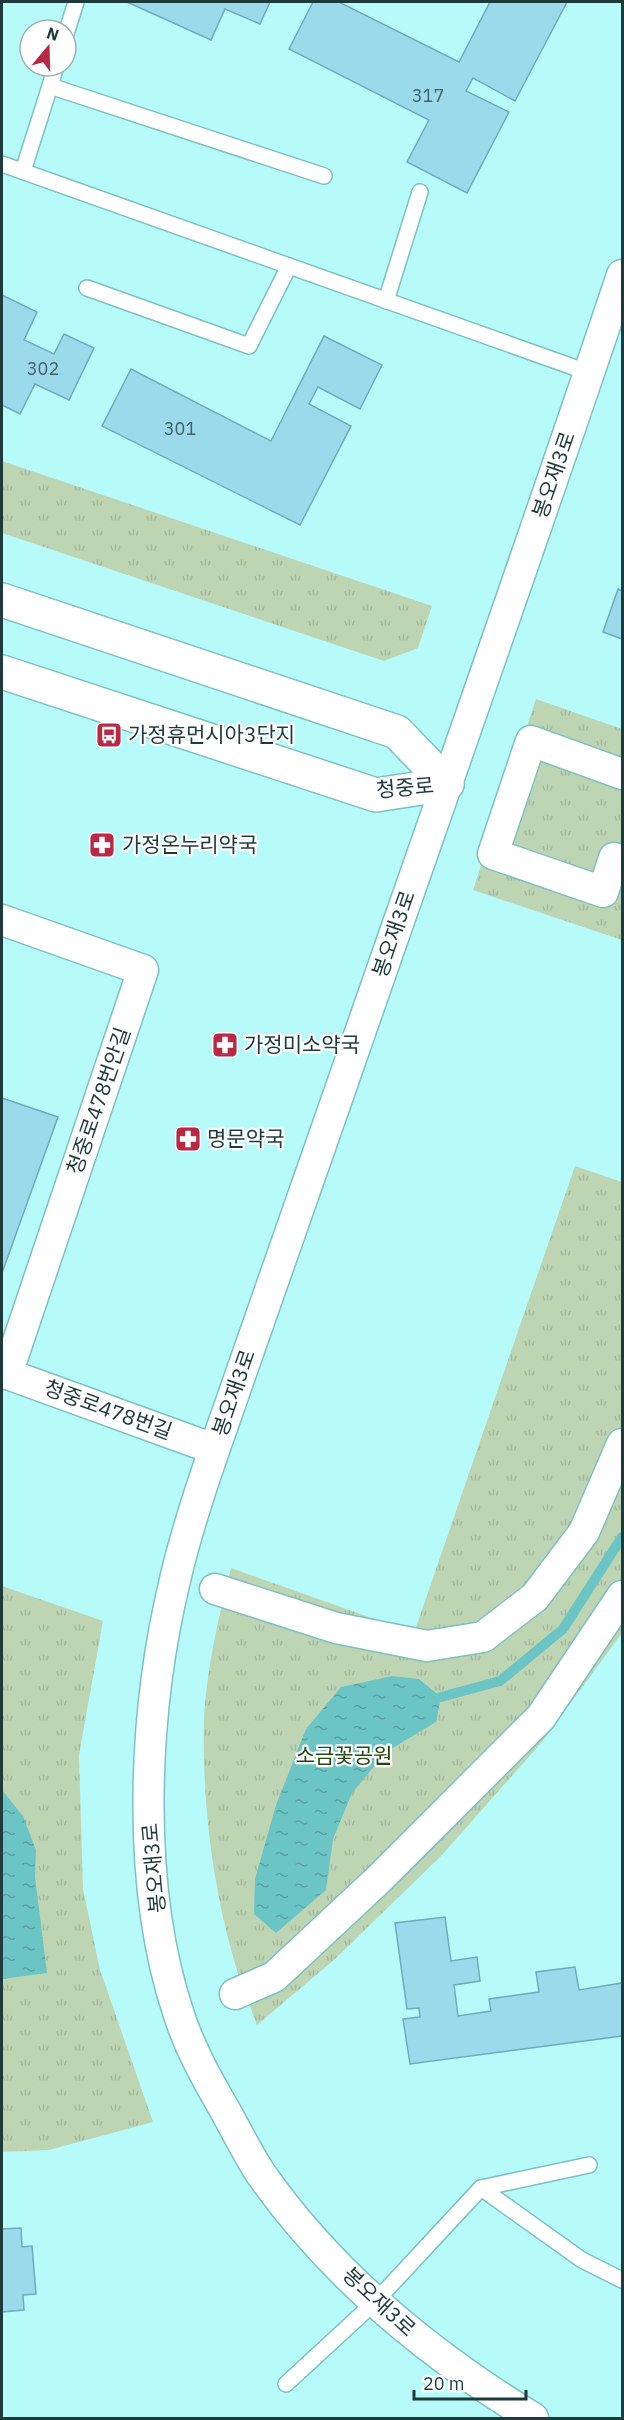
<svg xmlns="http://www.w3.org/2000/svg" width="624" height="2420" font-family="'IBM Plex Sans','Noto Sans KR',sans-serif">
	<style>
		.park { fill: url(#park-tufts) }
		.water { fill: url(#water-ripples) }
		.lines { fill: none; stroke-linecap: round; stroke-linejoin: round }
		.stream { stroke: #6cc5c5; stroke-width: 10 }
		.building { fill: #9bdaea; stroke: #6eacbc; stroke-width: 1.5 }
		.lane-casing { stroke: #7ec1c1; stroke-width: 18 }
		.street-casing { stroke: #7ec1c1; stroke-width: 33 }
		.secondary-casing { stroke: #7ec1c1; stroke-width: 36 }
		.lane { stroke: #fff; stroke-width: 15 }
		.street { stroke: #fff; stroke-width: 30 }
		.secondary { stroke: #fff; stroke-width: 33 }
		.labels { text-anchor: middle; stroke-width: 4.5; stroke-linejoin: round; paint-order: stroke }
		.number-label { font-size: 18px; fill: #3e6267 }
		.street-label { font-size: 21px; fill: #1f3a3b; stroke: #fff }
		.poi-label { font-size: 21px; fill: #1f3a3b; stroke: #fff; text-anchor: start }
		.park-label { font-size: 21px; fill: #254810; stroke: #fff }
	</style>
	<defs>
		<pattern id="park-tufts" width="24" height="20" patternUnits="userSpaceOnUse" patternTransform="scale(1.5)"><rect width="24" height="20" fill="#bed5b4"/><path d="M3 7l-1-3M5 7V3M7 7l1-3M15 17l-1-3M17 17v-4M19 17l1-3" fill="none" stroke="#a3b89c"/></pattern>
		<pattern id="water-ripples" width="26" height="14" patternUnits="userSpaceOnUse" patternTransform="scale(1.5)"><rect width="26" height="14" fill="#6cc5c5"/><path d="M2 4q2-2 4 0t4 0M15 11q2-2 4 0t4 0" fill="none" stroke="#58a1a1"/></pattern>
	</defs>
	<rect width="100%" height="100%" fill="#b6fafa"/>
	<!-- park -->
	<g class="park">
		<path d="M2,461l430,145 -14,42 -34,13 -382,-128z"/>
		<path d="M536,699l86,30v211l-149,-50z"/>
		<path d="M575,1166l47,16v451l-80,109 -101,114 -106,103 -78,66c-8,-22 -17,-43 -23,-65 -22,-76 -32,-160 -30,-239 2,-49 15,-106 27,-153l183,65z"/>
		<path d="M2,1586l101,35 -24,134 4,134 17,81 53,152 -104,28 -47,2z"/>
	</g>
	<!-- water -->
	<g class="water">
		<path d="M392,1676l27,3 22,18 -5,25 -50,30 -34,41 -19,46 -7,51 -50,43 -22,-19 1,-35 21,-74 30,-76 35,-42z"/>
		<path d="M2,1790l21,26 13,34 -1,27 12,96 -45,6z"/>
	</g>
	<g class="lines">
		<!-- stream -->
		<path class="stream" d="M441,1697l59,-16 63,-52 59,-92"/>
	</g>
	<!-- building -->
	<g class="building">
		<path d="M127,2h143l-10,22 -35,-15 -14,31z"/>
		<path d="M313,2h26l120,60 31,-60h77l-52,99 -42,-23 -7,13 43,21 -42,81 -60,-31 22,-42 -140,-71z"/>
		<path d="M2,295l35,17 -13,28 30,14 10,-20 30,14 -25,52 -34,-16 -15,30 -18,-9z"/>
		<path d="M324,336l58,29 -22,44 -42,-22 -9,17 42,22 -51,99 -198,-99 29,-57 140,72z"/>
		<path d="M618,589l4,2v48l-19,-7z"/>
		<path d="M2,1098l56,19 -56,156z"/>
		<path d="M445,1917l6,44 26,-4 3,24 -26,4 4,31 33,-5 -2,-12 50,-7 -3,-20 39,-5 4,23 43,-7v53l-212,28 -7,-45 17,-2 -1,-9 -12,1 -12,-86z"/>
		<path d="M21,2228l1,19 10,-1 4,48 -13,1 1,15 -22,2v-83z"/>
	</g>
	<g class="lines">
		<defs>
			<g id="lane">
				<path d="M66,34l10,-32"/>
				<path d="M50,86l6,-20"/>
				<path d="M2,164l588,209"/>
				<path d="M23,171l27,-85 274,90"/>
				<path d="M87,288l162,58 40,-80"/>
				<path d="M386,301l34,-109"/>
				<path d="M481,2188l108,-23"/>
				<path d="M286,2384l90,-83 105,-113 101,72 40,20"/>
			</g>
			<g id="street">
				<path d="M622,774l-91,-33 -38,113 110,38 11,-34 8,4"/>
				<path d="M2,920l141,50 -136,404"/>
				<path d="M2,1372l212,77"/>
				<path d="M215,1589l121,39 91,18 56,-9 52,-40 49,-65 38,-88"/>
				<path d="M235,1994l39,-17 104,-97 163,-163 81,-121"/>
				<path d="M533,2418c-103,-63 -202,-144 -272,-244 -13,-20 -24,-42 -35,-62 -18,-31 -36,-63 -47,-97 -44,-131 -36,-302 -4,-435 16,-69 42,-137 65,-204 33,-93 65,-187 98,-280 95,-274 192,-546 284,-821"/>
			</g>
			<g id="secondary">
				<path d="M2,600l395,132 50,52"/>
				<path d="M2,672l374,123 71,-11"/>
			</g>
		</defs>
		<!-- lane casing -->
		<use href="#lane" class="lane-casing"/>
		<!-- street casing -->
		<use href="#street" class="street-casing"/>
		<!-- secondary casing -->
		<use href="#secondary" class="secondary-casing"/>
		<!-- lane -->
		<use href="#lane" class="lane"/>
		<!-- street -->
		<use href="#street" class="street"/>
		<!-- secondary -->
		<use href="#secondary" class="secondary"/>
	</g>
	<!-- icons -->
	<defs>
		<symbol id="bus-square" viewBox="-11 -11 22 22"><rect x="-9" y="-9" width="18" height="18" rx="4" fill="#b92844" stroke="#fff"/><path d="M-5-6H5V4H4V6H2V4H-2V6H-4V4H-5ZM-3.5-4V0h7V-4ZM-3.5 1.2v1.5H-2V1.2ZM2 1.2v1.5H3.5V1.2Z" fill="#fff"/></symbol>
		<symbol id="pharmacy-square" viewBox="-11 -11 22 22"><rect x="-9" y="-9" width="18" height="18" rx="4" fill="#b92844" stroke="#fff"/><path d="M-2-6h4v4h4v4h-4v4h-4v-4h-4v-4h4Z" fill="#fff"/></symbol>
	</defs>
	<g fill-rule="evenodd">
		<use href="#bus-square" x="94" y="720" width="30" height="30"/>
		<use href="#pharmacy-square" x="87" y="830" width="30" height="30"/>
		<use href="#pharmacy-square" x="210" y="1030" width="30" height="30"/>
		<use href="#pharmacy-square" x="173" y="1124" width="30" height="30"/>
	</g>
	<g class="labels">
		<!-- number labels -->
		<g class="number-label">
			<text x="428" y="102">317</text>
			<text x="43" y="375">302</text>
			<text x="180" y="435">301</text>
		</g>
		<!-- street labels -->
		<g class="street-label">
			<text transform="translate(554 475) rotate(-71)" y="7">봉오재3로</text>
			<text transform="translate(405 788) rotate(-5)" y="7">청중로</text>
			<text transform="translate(394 934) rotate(-71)" y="7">봉오재3로</text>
			<text transform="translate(99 1101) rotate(-71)" y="7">청중로478번안길</text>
			<text transform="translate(234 1393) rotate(-71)" y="7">봉오재3로</text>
			<text transform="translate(108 1410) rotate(20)" y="7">청중로478번길</text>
			<text transform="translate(154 1868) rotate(-95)" y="7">봉오재3로</text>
			<text transform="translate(379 2302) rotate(43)" y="7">봉오재3로</text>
		</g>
		<!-- poi labels -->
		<g class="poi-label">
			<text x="128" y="742">가정휴먼시아3단지</text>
			<text x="122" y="852">가정온누리약국</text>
			<text x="244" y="1052">가정미소약국</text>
			<text x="207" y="1146">명문약국</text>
		</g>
		<!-- park labels -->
		<g class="park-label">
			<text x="344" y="1763">소금꽃공원</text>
		</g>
	</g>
	<!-- border -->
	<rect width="624" height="2420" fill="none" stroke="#1f3a3b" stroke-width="6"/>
	<!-- north arrow -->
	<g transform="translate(48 48) rotate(19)"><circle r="28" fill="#ffffff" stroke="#a5b0b1" stroke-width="1.5"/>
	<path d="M0-4.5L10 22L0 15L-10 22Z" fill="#b92844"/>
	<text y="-9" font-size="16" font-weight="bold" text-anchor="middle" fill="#1f3a3b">N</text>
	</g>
	<!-- scale -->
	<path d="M414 2390v9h112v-9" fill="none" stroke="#1f3a3b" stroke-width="3"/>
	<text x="423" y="2390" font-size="18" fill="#1f3a3b" stroke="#ffffff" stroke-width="4.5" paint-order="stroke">20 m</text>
</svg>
